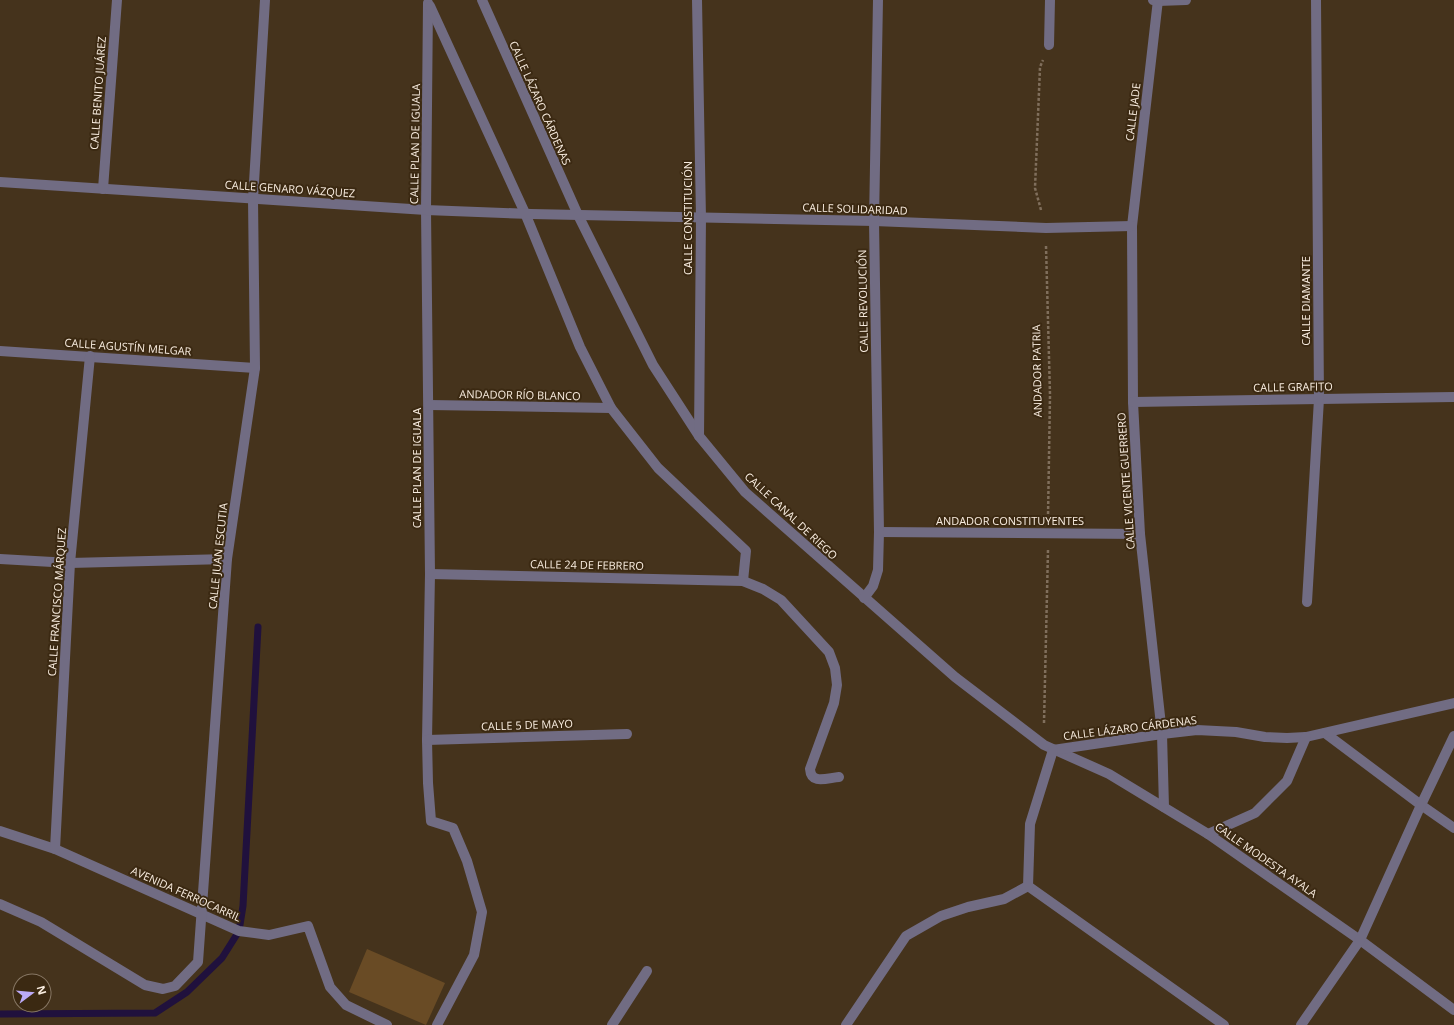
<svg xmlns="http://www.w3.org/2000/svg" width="1454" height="1025" font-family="'Open Sans',sans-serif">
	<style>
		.green { fill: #694b25 }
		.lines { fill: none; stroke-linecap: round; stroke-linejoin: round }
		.stream { stroke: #20113d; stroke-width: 7 }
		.path { stroke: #806f5c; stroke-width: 2.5; stroke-dasharray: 3 2; stroke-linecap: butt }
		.minor { stroke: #716c83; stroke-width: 10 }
		.labels { text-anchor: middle; stroke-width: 4; stroke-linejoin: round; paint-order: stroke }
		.street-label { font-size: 11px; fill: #f9ede0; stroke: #3b2912 }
	</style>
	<rect width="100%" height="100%" fill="#45331c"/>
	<!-- green -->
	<path class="green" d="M367,949l78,34 -19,42 -77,-33z"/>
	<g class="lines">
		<!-- stream -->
		<path class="stream" d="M0,1014l155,-1 32,-21 35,-34 17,-27 4,-25 15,-279"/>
		<!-- path -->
		<g class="path">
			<path d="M1041,210l-6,-22 5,-121 3,-7"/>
			<path d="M1046,246l4,149 -2,122"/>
			<path d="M1044,723l4,-173"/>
		</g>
		<!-- minor -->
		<g class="minor">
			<path d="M482,0l96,215 75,150 46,71 46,56 210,185 89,68 65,29 99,60 152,106 94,70"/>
			<path d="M697,0l4,218 -2,218"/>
			<path d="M1153,0l5,1 28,-1"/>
			<path d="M1158,0l-26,226 1,176 7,132 22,200 2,73"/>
			<path d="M428,3l-2,207 4,364 -3,166 1,43 3,38 22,7 14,33 15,51 -8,43 -37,70"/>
			<path d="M430,6l95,207 55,134 31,61 47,60 88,83 -3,30"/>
			<path d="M1049,45l1,-45"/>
			<path d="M0,182l426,28 105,4 343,7 172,7 86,-2"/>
			<path d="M103,189l14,-189"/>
			<path d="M0,351l255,17"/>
			<path d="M1133,402l321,-5"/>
			<path d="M429,405l182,3"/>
			<path d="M879,532l261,2"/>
			<path d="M0,559l70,4 157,-4"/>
			<path d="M430,574l313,7 20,8 18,11 48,52 6,16 2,17 -3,18 -24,66c1,16 17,9 29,8"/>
			<path d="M864,598l9,-12 5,-16 1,-38 -5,-311 4,-221"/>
			<path d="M1307,602l12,-203 -3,-399"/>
			<path d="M1325,733l96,72 33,23"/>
			<path d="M427,740l200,-6"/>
			<path d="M1053,750l109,-16 35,-4 39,2 29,5 22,1 19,-1 148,-34"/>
			<path d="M0,831l55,18 184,82 30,4 39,-9 22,61 16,18 41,20"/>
			<path d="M1208,834l47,-21 32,-32 19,-44"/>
			<path d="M55,849l15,-286 20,-207"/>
			<path d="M1028,886l196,139"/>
			<path d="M0,904l41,18 104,63 18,4 12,-3 23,-24 29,-403 28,-191 -2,-169 12,-199"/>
			<path d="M612,1025l35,-54"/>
			<path d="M846,1025l60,-89 35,-20 27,-9 36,-8 24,-13 2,-62 23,-74"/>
			<path d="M1301,1025l59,-85 61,-135 33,-69"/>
		</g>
	</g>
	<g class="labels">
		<!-- street labels -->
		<g class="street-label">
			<text transform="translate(98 93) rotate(-86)" y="4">CALLE BENITO JUÁREZ</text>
			<text transform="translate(540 103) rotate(66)" y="4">CALLE LÁZARO CÁRDENAS</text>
			<text transform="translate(1133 112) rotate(-83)" y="4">CALLE JADE</text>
			<text transform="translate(415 144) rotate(-89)" y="4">CALLE PLAN DE IGUALA</text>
			<text transform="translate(290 189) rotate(4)" y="4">CALLE GENARO VÁZQUEZ</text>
			<text transform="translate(855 209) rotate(2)" y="4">CALLE SOLIDARIDAD</text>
			<text transform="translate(688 218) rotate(-90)" y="4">CALLE CONSTITUCIÓN</text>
			<text transform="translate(863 301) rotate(-91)" y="4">CALLE REVOLUCIÓN</text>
			<text transform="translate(1306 301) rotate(-90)" y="4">CALLE DIAMANTE</text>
			<text transform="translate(128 347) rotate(4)" y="4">CALLE AGUSTÍN MELGAR</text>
			<text transform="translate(1037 371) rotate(-91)" y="4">ANDADOR PATRIA</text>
			<text transform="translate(1293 387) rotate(-1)" y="4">CALLE GRAFITO</text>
			<text transform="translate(520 395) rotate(1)" y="4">ANDADOR RÍO BLANCO</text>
			<text transform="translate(417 468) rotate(-90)" y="4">CALLE PLAN DE IGUALA</text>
			<text transform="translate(1126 481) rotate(-94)" y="4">CALLE VICENTE GUERRERO</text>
			<text transform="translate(791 516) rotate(43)" y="4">CALLE CANAL DE RIEGO</text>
			<text x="1010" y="525">ANDADOR CONSTITUYENTES</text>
			<text transform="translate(218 556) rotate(-84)" y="4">CALLE JUAN ESCUTIA</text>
			<text transform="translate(587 565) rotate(1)" y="4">CALLE 24 DE FEBRERO</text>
			<text transform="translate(57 602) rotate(-86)" y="4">CALLE FRANCISCO MÁRQUEZ</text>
			<text transform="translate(527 725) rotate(-2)" y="4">CALLE 5 DE MAYO</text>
			<text transform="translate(1130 728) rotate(-7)" y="4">CALLE LÁZARO CÁRDENAS</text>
			<text transform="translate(1266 860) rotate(35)" y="4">CALLE MODESTA AYALA</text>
			<text transform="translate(186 894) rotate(24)" y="4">AVENIDA FERROCARRIL</text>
		</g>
	</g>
	<!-- north arrow -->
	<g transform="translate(32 993) rotate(74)"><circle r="19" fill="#3b2912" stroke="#877764"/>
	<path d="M0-3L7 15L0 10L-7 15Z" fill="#bcaaf6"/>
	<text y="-6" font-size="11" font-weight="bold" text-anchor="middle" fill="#f9ede0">N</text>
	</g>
</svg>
